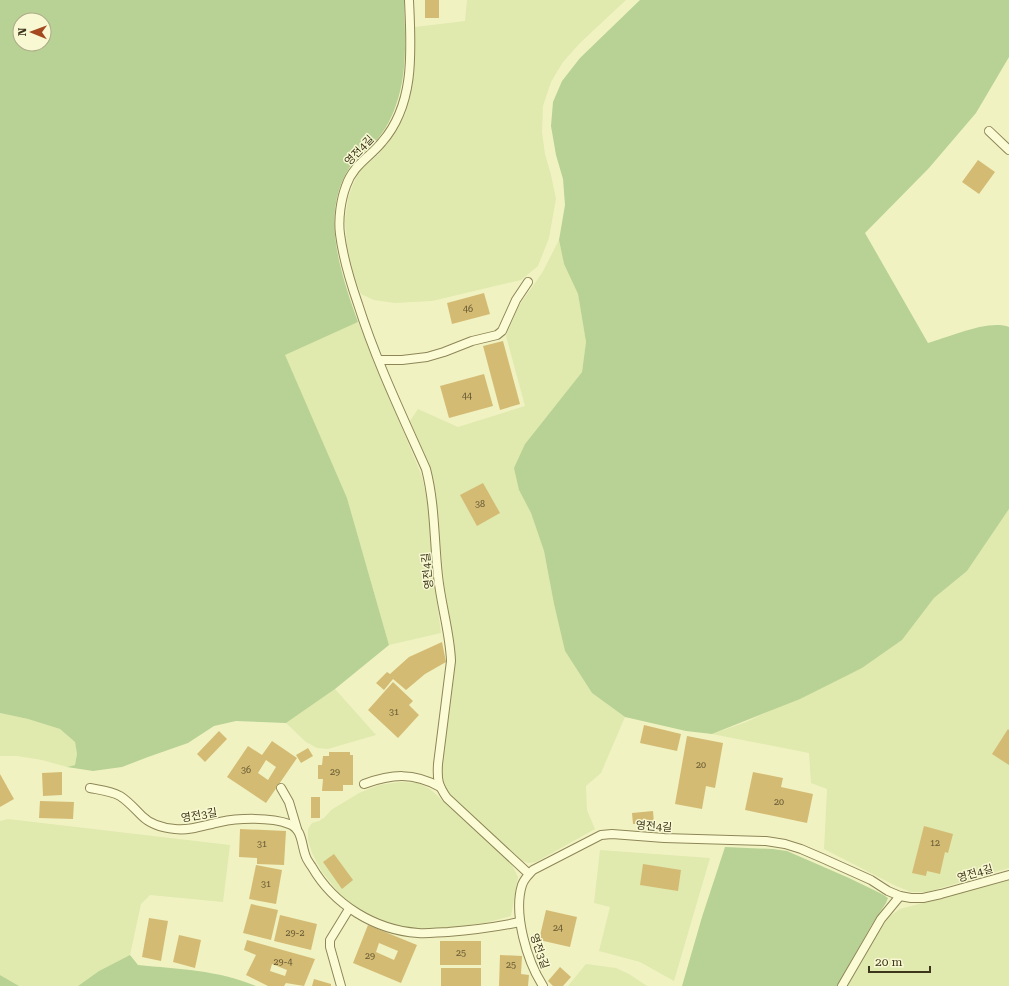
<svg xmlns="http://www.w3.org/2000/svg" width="1009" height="986" font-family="'Roboto Serif','Noto Sans KR',serif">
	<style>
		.farmland { fill: #e0e9ae }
		.green { fill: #b7d294; fill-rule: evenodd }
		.building { fill: #d4bb73; fill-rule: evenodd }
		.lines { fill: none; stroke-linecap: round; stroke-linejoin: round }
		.service-casing { stroke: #8e8657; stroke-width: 10 }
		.service { stroke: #fbfcd6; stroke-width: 8 }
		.labels { text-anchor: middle; stroke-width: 3; stroke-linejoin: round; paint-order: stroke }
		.number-label { font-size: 9px; fill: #635732 }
		.street-label { font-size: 11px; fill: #3d361c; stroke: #f8f9d2 }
	</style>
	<rect width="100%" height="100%" fill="#f1f2c2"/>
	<!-- farmland -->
	<g class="farmland">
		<path d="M467,0h159l-46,43 -17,19 -12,20 -8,24 -1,26 3,22 6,21 5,24 -7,39 -11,28 -17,14 -89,21 -37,2 -21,-3 -13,-6 -8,-20 -6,-29 -2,-24 3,-23 6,-16 7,-13 18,-15 26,-39 7,-27 2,-25 1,-36 50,-6z"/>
		<path d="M559,240l5,24 14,30 8,48 -4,30 -57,72 -6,46 12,23 13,38 10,53 11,47 27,42 33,24 -24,56 -15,13 1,24 8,19 -59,33 -7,1 -7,-2 -74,-68 -5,-9 -2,-9 14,-106v-14l-11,-72 -8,-89 -6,-25 -20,-48 8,-12 40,18 67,-21 -19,-70 12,-29 24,-34z"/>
		<path d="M358,322l63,152 8,30 4,69 8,60 -52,12 -42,-147 -63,-143z"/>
		<path d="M1009,509v359l-82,24h-16l-15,-6 -72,-37 3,-60 -16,-6 -2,-30 -97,-19 34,-12 116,-54 40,-28 32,-42 33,-27z"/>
		<path d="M335,689l41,46 -48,14 -11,-1 -11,-6 -20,-19z"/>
		<path d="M0,713l28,6 32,10 15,13 2,12 -2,11 -8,2 -25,-7 -25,-4h-17z"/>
		<path d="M401,782l17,1 12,6 81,74 7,14 -7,39 -26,7 -37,5 -24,2 -20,-1 -34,-13 -16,-9 -15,-14 -17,-21 -10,-19 -4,-13v-11l4,-6 7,-2 6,-4 6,-7 28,-17 20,-8z"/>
		<path d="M8,819l222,26 -7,57 -73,-7 -9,9 -11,51 -31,16 -21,15h-59l-19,-11v-154z"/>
		<path d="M600,850l110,8 -36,123 -34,-19 -41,-11 11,-44 -16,-4z"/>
		<path d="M1009,880v106h-162l30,-52 13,-18 10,-7z"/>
		<path d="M586,964l30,4 13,6 18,12h-79z"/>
	</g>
	<!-- green -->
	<g class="green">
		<path d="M0,0h404c1,35 4,72 -8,105 -5,15 -14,31 -25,41 -6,5 -12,9 -16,14 -38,47 -15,111 3,162l-73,33 62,143 42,147 -54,44 -49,34 -50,-2 -22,5 -26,17 -40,14 -26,10 -29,4 -26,-4 8,-2 2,-11 -2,-12 -15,-13 -32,-10 -28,-6zM20,20h24v24h-24z"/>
		<path d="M640,0h369v57l-33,56 -47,55 -64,65 63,110c21,-6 61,-24 81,-16v182l-42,62 -33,27 -32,42 -40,28 -62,31 -88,35 -26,-3 -61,-14 -33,-24 -27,-42 -11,-47 -10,-53 -13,-38 -12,-23 -5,-22 11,-24 57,-72 4,-30 -8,-48 -14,-30 -5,-24 6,-35 -2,-26 -7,-24 -5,-29 2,-24 9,-21 18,-23z"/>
		<path d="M725,847l48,2 14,2 62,27 33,16 6,4 -2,5 -15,23 -34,60h-155l20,-69z"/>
		<path d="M130,955l8,10c40,4 80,5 118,21h-178l21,-15z"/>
		<path d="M0,975l19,11h-19z"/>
	</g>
	<!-- building -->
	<g class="building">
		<rect x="425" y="0" width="14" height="18"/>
		<path d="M978,160l17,12 -16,22 -17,-12z"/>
		<path d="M484,293l6,21 -38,10 -5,-21z"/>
		<path d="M503,341l17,63 -20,6 -17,-64z"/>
		<path d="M484,374l9,32 -44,12 -9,-32z"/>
		<path d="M483,483l17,30 -23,13 -17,-31z"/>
		<path d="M442,642l4,20 -21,12 -19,16 -13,-11 -9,11 -8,-7 11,-11 3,2 19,-17z"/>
		<path d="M393,682l20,19 -4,4 10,10 -21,23 -30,-28z"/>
		<path d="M644,725l37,9 -4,17 -37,-8z"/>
		<path d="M1008,729l1,1v35l-17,-11z"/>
		<path d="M219,731l8,8 -22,23 -8,-8z"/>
		<path d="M687,736l36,7 -8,45 -9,-2 -4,23 -27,-5z"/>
		<path d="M272,741l25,17 -31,45 -39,-26 21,-31 14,9zM266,760l10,7 -8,13 -10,-7z"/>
		<path d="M308,748l5,8 -12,7 -5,-8z"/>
		<path d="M329,752h21v3h3v30h-10v6h-21l1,-12h-5v-14h4l1,-9h6z"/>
		<path d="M62,772v23l-19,1 -1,-23z"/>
		<path d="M753,772l30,6 -2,9 32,7 -6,29 -62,-13z"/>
		<path d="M0,774l14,25 -14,8z"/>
		<rect x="311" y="797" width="9" height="21"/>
		<path d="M40,801l34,1 -1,17 -34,-1z"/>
		<path d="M653,811l1,12 -21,1 -1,-11z"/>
		<path d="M924,826l29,8 -5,19 -3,-1 -5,22 -13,-3 -1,5 -14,-3z"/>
		<path d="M240,829l46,2 -2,34 -27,-1v-6l-18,-1z"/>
		<path d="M334,854l19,26 -11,9 -19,-27z"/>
		<path d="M643,864l38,6 -3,21 -38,-6z"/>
		<path d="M256,865l26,5 -6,34 -27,-5z"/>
		<path d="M251,904l27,6 -7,30 -28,-7z"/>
		<path d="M546,910l31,7 -7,30 -31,-7z"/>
		<path d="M280,915l37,9 -6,26 -37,-9z"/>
		<path d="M149,918l19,3 -7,40 -19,-4z"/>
		<path d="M368,925l49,20 -16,38 -48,-20zM379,943l19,8 -4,9 -18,-8z"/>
		<path d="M179,935l22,5 -6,28 -22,-6z"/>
		<path d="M247,940l68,19 -11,27 -18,-3 -2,3h-16l-22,-11 10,-20 -12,-5zM272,964l15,6 -2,6 -15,-5z"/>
		<rect x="440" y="941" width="41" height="24"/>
		<path d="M500,955l22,1 -1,18 8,1 -1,11h-29z"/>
		<path d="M560,967l11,10 -8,9h-10l-5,-5z"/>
		<rect x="441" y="968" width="40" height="18"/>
		<path d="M314,979l17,5v2h-19z"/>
	</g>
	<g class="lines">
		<defs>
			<g id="service">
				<path d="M409,0c2,48 7,103 -27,142 -13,16 -29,23 -36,44 -5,13 -8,33 -6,48 3,24 10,47 18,70 18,57 44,111 68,165 9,35 8,71 12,107 3,29 12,57 13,85l-13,103c-1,16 0,21 9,34l82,76"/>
				<path d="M989,131l20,19"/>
				<path d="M379,360h23l25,-3 17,-5 28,-11 25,-6 5,-4 14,-31 12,-18"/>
				<path d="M364,784c28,-10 49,-12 76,3"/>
				<path d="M90,788c10,2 21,3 30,8 8,5 15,13 22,20 8,8 22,12 33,13 15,2 30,-4 45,-7 18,-4 51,-5 69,2 14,5 12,21 17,33 1,3 4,7 6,10 22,38 63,63 106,66 10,1 21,-1 30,-1 25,-2 48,-5 72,-10"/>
				<path d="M281,788l8,14 8,27"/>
				<path d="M341,986l-11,-39v-7l19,-31"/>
				<path d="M543,986c-16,-25 -30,-72 -21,-101 2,-6 7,-11 11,-15l68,-35 11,-1 52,4 102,3 19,3 16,5 21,9 49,22 17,11 12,5 11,2h12l18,-4 68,-19"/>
				<path d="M842,986l39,-67 19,-23"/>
			</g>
		</defs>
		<!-- service casing -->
		<use href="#service" class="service-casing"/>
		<!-- service -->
		<use href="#service" class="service"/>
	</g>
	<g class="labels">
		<!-- number labels -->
		<g class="number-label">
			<text x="468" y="312">46</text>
			<text x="467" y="399">44</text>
			<text x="480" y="507">38</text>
			<text x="394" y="715">31</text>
			<text x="701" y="768">20</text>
			<text x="246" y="773">36</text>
			<text x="335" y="775">29</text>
			<text x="779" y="805">20</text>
			<text x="935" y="846">12</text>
			<text x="262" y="847">31</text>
			<text x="266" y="887">31</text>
			<text x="558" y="931">24</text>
			<text x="295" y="936">29-2</text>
			<text x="461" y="956">25</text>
			<text x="370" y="959">29</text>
			<text x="283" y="965">29-4</text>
			<text x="511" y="968">25</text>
		</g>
		<!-- street labels -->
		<g class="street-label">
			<text transform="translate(359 150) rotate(-46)" y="4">영전4길</text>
			<text transform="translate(427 571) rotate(-96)" y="4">영전4길</text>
			<text transform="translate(199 815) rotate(-10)" y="4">영전3길</text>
			<text transform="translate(654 826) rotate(4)" y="4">영전4길</text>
			<text transform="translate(975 873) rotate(-16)" y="4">영전4길</text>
			<text transform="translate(540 951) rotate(71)" y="4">영전3길</text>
		</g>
	</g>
	<!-- north arrow -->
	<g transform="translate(32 32) rotate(271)"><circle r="19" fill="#f8f9d2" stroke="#adab89"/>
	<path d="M0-3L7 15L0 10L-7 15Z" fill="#a44920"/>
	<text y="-6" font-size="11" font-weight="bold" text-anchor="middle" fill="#3d361c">N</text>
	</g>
	<!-- scale -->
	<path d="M869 966v6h61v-6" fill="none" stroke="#3d361c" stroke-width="2"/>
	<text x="875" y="966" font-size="12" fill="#3d361c" stroke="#f8f9d2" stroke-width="3" paint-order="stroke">20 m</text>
</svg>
